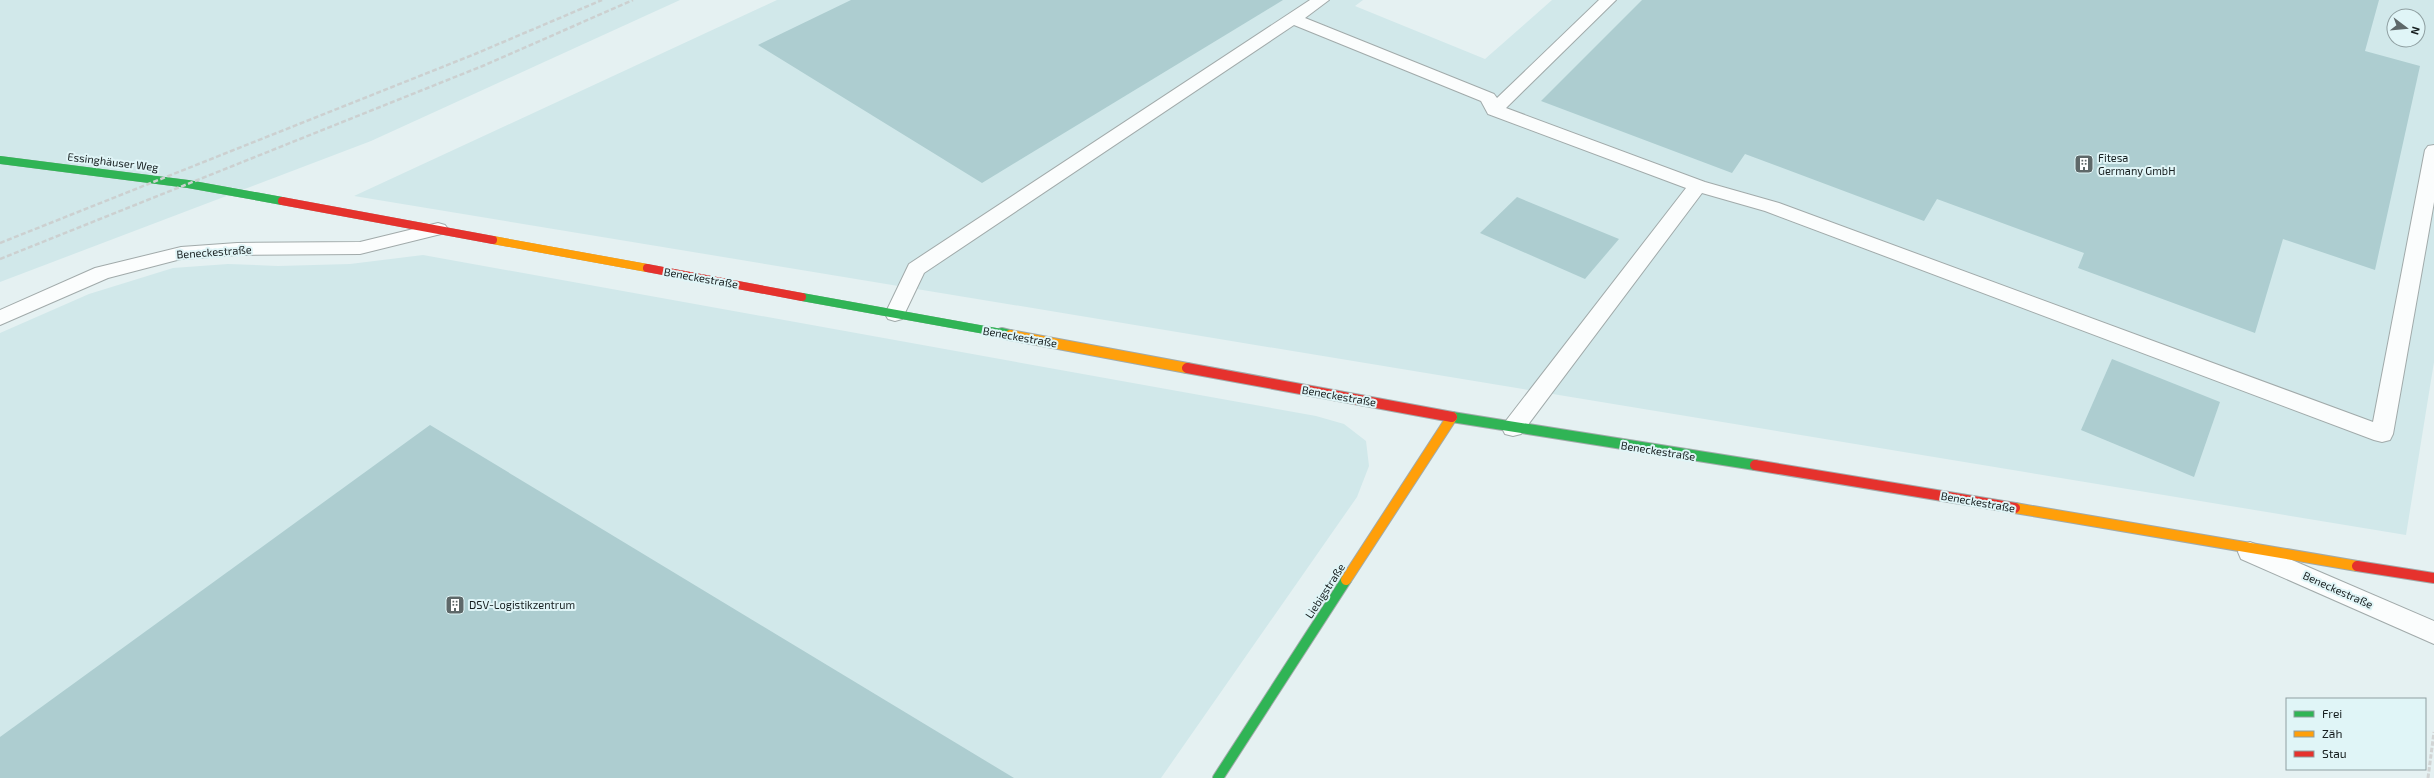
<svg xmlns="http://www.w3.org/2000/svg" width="2434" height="778" font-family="'Exo 2',sans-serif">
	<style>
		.built { fill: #d1e8ea; fill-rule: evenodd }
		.building { fill: #adcdd0 }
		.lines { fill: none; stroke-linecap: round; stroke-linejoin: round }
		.lane-casing { stroke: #a1aaaa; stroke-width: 2 }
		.street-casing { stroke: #a1aaaa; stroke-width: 2 }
		.fast-far1-casing { stroke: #a1aaaa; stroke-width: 8 }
		.fast-casing { stroke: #a1aaaa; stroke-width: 12 }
		.slow-far1-casing { stroke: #a1aaaa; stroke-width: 8 }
		.slow-casing { stroke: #a1aaaa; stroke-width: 12 }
		.jam-far1-casing { stroke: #a1aaaa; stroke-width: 8 }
		.jam-casing { stroke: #a1aaaa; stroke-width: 12 }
		.path { stroke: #d1d4d4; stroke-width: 3; stroke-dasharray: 4.5 2; stroke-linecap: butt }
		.lane { fill: #fbfdfd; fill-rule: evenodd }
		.street { fill: #fbfdfd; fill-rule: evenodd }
		.fast-far1 { stroke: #30b455; stroke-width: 8 }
		.fast { stroke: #30b455; stroke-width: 10 }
		.slow-far1 { stroke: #ff9f0a; stroke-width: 8 }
		.slow { stroke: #ff9f0a; stroke-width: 10 }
		.jam-far1 { stroke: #e5322d; stroke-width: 8 }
		.jam { stroke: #e5322d; stroke-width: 10 }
		.rail { stroke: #ccd0d0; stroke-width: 2.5; stroke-dasharray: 5 2.5; stroke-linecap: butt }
		.labels { text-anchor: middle; stroke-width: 4; stroke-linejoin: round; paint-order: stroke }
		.poi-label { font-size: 11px; fill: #161e1f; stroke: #e0f5f7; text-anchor: start }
		.street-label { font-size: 11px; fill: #161e1f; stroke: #e0f5f7 }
	</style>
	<rect width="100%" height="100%" fill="#e5f1f2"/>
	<!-- built -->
	<g class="built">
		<path d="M0,0h680l-309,141 -371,141z"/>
		<path d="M777,0h586l-8,6 130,53 67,-59h882v362l-28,173 -2052,-339zM2394,16h24v24h-24z"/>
		<path d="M423,255l893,161 28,8 22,17 3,25 -12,31 -196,281h-1161v-445l89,-39 84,-26 55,-4 50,2 72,-2z"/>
	</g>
	<!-- building -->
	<g class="building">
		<path d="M851,0h432l-301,183 -224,-138z"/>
		<path d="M1642,0h737l-14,51 55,15 -45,204 -92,-31 -28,94 -177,-65 6,-15 -147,-54 -13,22 -179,-67 -13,19 -191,-72z"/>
		<path d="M1517,197l102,42 -34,40 -105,-46z"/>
		<path d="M2112,359l108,43 -26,75 -113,-47z"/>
		<path d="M430,425l584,353h-1014v-41z"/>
	</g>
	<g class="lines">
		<defs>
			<g id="lane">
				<path d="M1310,0h19l-24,18 189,76 3,4 102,-98h17l-110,108 199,74 74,21 594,219 52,-272 3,-4 6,-1v57l-41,232 -3,6 -8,2 -8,-2 -609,-229 -63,-18 -181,241 -8,2 -8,-2 -3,-6 3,-6 181,-234 -198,-74 -7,-13 -187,-76 -370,248 -22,46 -7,2 -7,-2 -3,-5 24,-50z"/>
				<path d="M438,223l7,2 3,4 -3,4 -85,21 -123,1 -56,4 -73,19 -108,47v-15l95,-42 86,-21 56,-4 123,-1z"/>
			</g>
			<path id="street" d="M2250,542l184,79v23l-193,-85 -3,-7 3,-7z"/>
			<g id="fast-far1">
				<path d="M0,160l188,24 94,17"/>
				<path d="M802,297l205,37"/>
			</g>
			<g id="fast">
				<path d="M1002,333l8,2"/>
				<path d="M1452,417l303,48"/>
				<path d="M1218,778l128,-198"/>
			</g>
			<path id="slow-far1" d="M493,240l154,28"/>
			<g id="slow">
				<path d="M1010,335l177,33"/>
				<path d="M2015,508l342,58"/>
				<path d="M1346,580l106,-163"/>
			</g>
			<g id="jam-far1">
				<path d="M282,201l211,39"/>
				<path d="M647,268l155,29"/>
			</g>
			<g id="jam">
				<path d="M1187,368l265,49"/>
				<path d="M1755,465l260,43"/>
				<path d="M2357,566l77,12"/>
			</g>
		</defs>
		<!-- lane casing -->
		<use href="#lane" class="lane-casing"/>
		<!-- street casing -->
		<use href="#street" class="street-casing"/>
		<!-- fast-far1 casing -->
		<use href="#fast-far1" class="fast-far1-casing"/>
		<!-- fast casing -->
		<use href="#fast" class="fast-casing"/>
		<!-- slow-far1 casing -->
		<use href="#slow-far1" class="slow-far1-casing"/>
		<!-- slow casing -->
		<use href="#slow" class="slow-casing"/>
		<!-- jam-far1 casing -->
		<use href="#jam-far1" class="jam-far1-casing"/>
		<!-- jam casing -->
		<use href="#jam" class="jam-casing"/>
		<!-- path -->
		<path class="path" d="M2428,778l6,-46"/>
		<!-- lane -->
		<use href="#lane" class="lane"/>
		<!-- street -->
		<use href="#street" class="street"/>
		<!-- fast-far1 -->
		<use href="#fast-far1" class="fast-far1"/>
		<!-- fast -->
		<use href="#fast" class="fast"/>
		<!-- slow-far1 -->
		<use href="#slow-far1" class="slow-far1"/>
		<!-- slow -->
		<use href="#slow" class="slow"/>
		<!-- jam-far1 -->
		<use href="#jam-far1" class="jam-far1"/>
		<!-- jam -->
		<use href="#jam" class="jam"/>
		<!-- rail -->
		<g class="rail">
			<path d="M0,243l475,-189 127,-54"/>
			<path d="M0,259l485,-194 148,-65"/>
		</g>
	</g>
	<!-- icons -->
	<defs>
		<symbol id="building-square" viewBox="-11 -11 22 22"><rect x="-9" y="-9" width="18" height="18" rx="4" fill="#5e6869" stroke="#e0f5f7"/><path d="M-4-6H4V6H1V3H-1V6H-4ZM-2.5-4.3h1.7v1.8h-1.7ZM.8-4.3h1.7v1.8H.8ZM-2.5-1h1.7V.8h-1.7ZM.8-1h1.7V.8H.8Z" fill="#fff"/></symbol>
	</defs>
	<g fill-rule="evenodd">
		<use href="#building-square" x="2073" y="153" width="22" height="22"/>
		<use href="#building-square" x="444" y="594" width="22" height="22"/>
	</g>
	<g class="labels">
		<!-- poi labels -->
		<g class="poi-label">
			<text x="2098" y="162">Fitesa<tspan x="2098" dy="13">Germany GmbH</tspan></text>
			<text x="469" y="609">DSV-Logistikzentrum</text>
		</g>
		<!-- street labels -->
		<g class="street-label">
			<text transform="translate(113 162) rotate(7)" y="4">Essinghäuser Weg</text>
			<text transform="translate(214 252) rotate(-4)" y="4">Beneckestraße</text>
			<text transform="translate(701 278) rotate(10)" y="4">Beneckestraße</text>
			<text transform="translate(1020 337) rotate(10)" y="4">Beneckestraße</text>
			<text transform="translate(1339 396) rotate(10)" y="4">Beneckestraße</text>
			<text transform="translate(1658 451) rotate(9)" y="4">Beneckestraße</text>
			<text transform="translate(1978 502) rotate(10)" y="4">Beneckestraße</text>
			<text transform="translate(2338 590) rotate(24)" y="4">Beneckestraße</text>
			<text transform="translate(1325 591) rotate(-57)" y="4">Liebigstraße</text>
		</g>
	</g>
	<!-- legend -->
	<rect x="2286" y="698" width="140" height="72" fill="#e0f5f7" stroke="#8f9fa1"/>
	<rect x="2294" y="711" width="20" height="6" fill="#30b455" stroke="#8f9fa1"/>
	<text x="2322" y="718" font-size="12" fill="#161e1f">Frei</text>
	<rect x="2294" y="731" width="20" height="6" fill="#ff9f0a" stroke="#8f9fa1"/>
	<text x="2322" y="738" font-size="12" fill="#161e1f">Zäh</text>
	<rect x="2294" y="751" width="20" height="6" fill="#e5322d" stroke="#8f9fa1"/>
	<text x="2322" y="758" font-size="12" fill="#161e1f">Stau</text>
	<!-- north arrow -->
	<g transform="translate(2406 28) rotate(106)"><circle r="19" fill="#e0f5f7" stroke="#8f9fa1"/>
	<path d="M0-3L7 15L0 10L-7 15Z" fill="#5e6869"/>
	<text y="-6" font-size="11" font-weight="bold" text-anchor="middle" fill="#161e1f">N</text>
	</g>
</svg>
